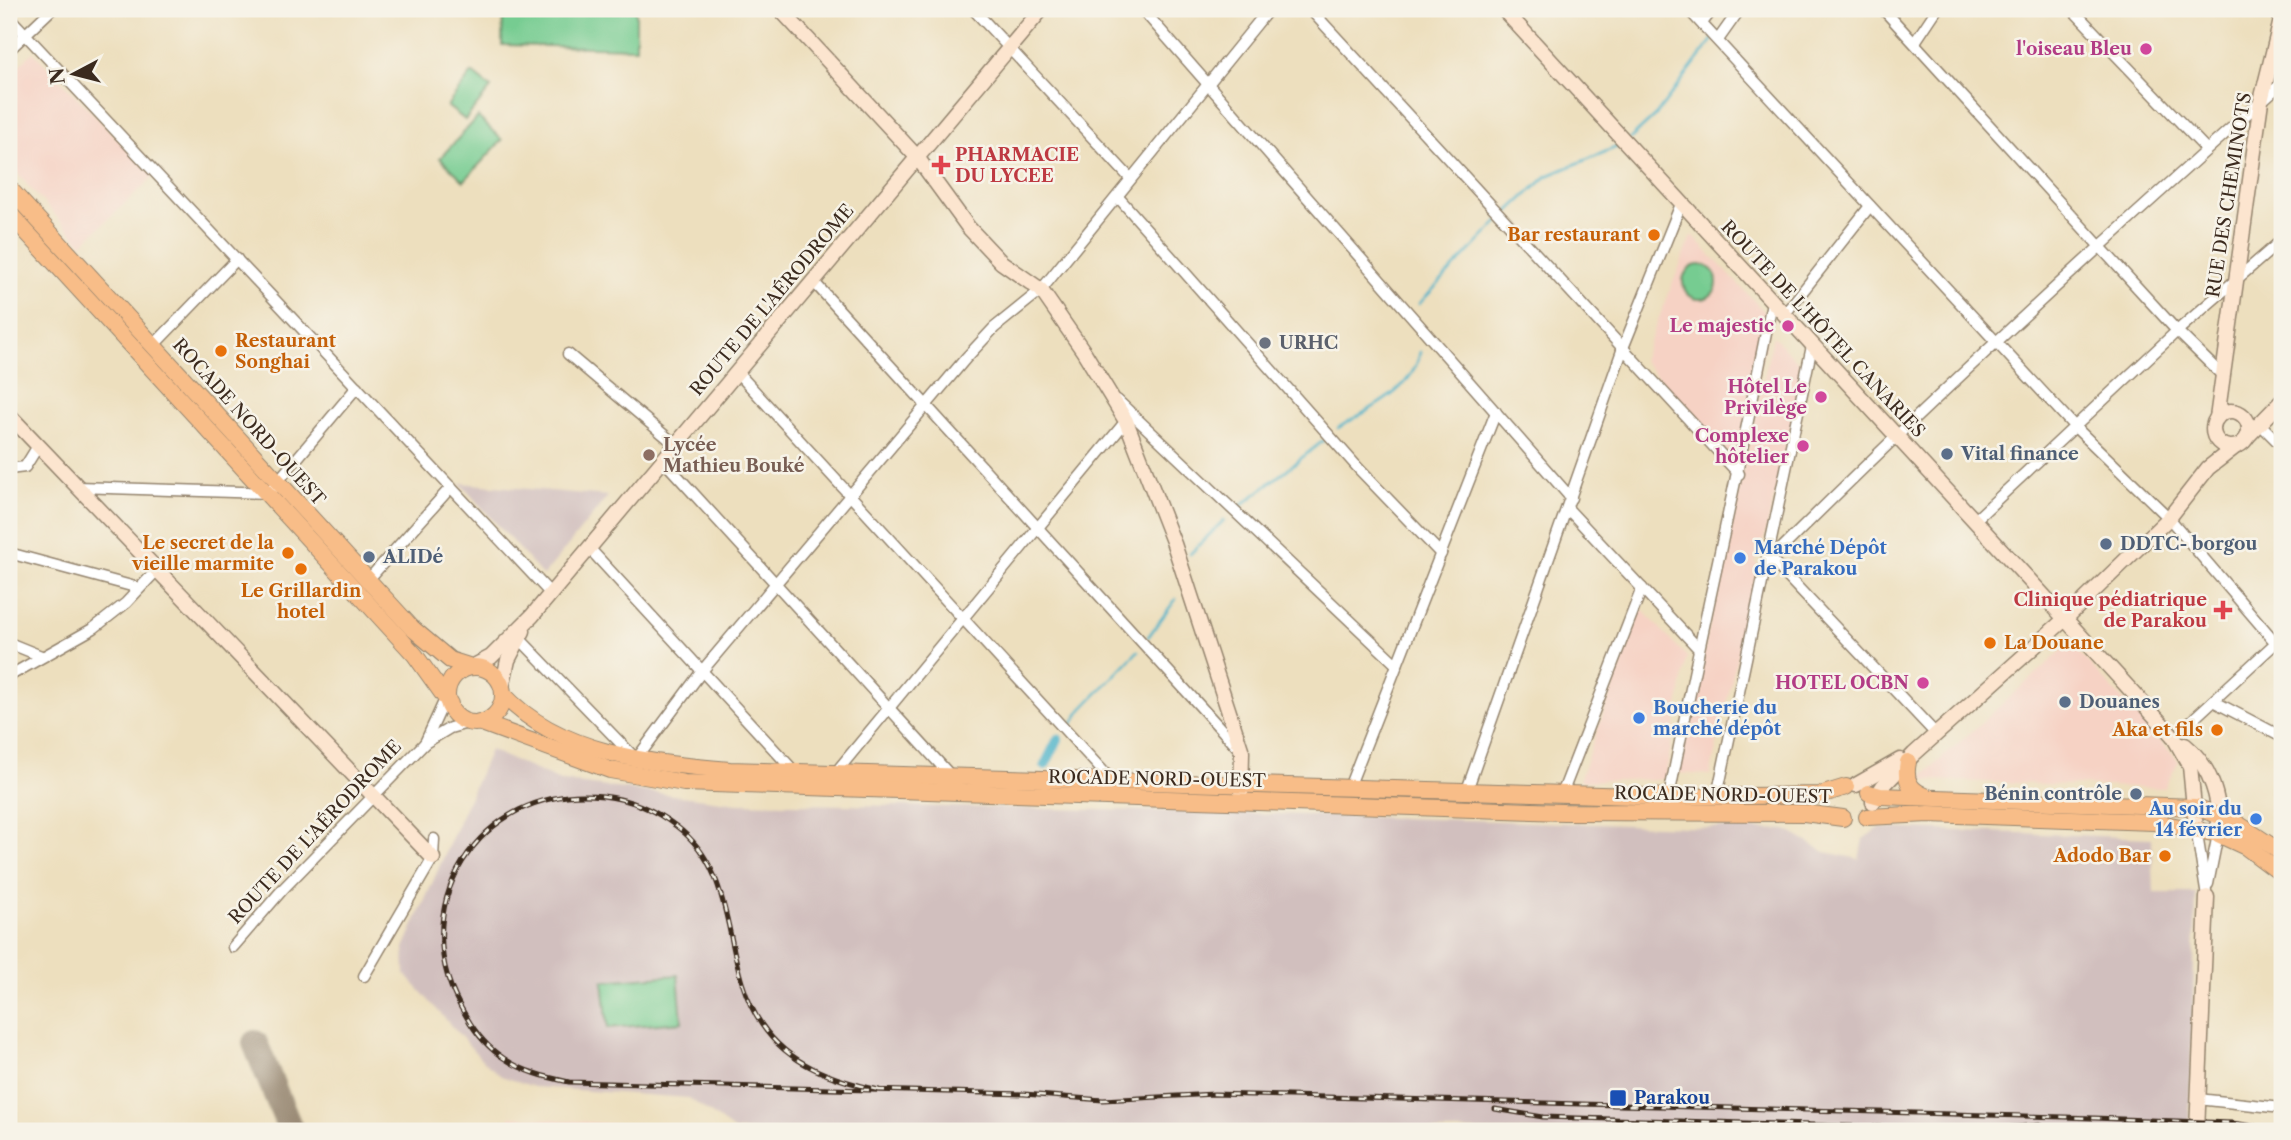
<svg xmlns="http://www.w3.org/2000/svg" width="2291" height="1140" font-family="'Libre Caslon Text',serif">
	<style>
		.built { fill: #f6d2c4 }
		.industrial { fill: #d1bfbe }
		.green { fill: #76cc91; stroke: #587b58; stroke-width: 2 }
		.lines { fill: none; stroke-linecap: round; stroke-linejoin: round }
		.stream { stroke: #4bb2c9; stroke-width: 2.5 }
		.canal { stroke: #4bb2c9; stroke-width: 10 }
		.taxiway { stroke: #94846e; stroke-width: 26 }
		.street-casing { stroke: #94846e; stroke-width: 13 }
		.secondary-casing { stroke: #94846e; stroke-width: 17 }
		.primary-casing { stroke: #94846e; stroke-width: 18 }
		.street { stroke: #fff; stroke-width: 10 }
		.secondary { stroke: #fce5cf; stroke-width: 14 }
		.primary { stroke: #f8bd88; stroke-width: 16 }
		.rail-casing { stroke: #3b2a1e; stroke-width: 5 }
		.rail { stroke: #f7f3e8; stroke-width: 2.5; stroke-dasharray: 8; stroke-linecap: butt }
		.hotel-dot { fill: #d1479c; stroke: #f7f3e8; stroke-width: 2.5 }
		.health-dot { fill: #e0444e; stroke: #f7f3e8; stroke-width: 2.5 }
		.food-dot { fill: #e8710a; stroke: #f7f3e8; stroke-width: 2.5 }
		.worship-dot { fill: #6b7280; stroke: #f7f3e8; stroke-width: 2.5 }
		.service-dot { fill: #5c6f8a; stroke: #f7f3e8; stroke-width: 2.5 }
		.education-dot { fill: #8d6e63; stroke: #f7f3e8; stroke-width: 2.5 }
		.shop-dot { fill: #3f7fe0; stroke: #f7f3e8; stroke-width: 2.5 }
		.transit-dot { fill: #1a4fb4; stroke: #f7f3e8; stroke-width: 2.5 }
		.labels { text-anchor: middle; stroke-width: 5; stroke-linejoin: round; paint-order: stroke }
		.hotel-label { font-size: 18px; font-weight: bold; fill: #b23c85; stroke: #f7f3e8; text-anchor: end }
		.health-label { font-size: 18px; font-weight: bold; fill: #be3a42; stroke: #f7f3e8; text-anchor: start }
		.street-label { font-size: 18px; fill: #3b2a1e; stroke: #f7f3e8 }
		.food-label { font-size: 18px; font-weight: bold; fill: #c56008; stroke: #f7f3e8; text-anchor: end }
		.worship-label { font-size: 18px; font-weight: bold; fill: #5b616d; stroke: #f7f3e8; text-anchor: start }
		.education-label { font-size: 18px; font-weight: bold; fill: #785e54; stroke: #f7f3e8; text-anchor: start }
		.service-label { font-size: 18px; font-weight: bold; fill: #4e5e75; stroke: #f7f3e8; text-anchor: start }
		.shop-label { font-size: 18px; font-weight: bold; fill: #366cbe; stroke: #f7f3e8; text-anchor: start }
		.transit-label { font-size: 18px; font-weight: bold; fill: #164399; stroke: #f7f3e8; text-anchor: start }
	</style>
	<rect width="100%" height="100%" fill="#f7f3e8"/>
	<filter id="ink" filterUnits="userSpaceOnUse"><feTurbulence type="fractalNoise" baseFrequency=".0143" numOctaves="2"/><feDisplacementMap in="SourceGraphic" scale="14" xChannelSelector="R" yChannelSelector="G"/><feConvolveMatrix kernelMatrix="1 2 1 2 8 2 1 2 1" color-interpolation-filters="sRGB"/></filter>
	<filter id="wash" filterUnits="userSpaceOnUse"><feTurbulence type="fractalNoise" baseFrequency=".00686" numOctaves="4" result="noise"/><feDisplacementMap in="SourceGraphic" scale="28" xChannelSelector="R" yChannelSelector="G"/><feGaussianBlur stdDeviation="1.57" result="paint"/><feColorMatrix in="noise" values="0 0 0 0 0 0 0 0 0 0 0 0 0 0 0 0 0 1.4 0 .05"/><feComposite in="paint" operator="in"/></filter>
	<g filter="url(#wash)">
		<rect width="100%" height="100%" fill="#eddfbe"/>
		<!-- built -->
		<g class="built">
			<path d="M33,52l121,124 -72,68 -73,-79v-90z"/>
			<path d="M1692,235l79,84 -34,145 -95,-104z"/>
			<path d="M1773,336l32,33 -44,183 -6,10 3,4 -48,209 -33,-2z"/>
			<path d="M1641,608l46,49 -22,122 -86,2z"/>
			<path d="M2070,643l109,118 -15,27 -237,-8 -5,-4z"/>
			<path d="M510,1116l193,15h-194z"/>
		</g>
		<!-- industrial -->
		<g class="industrial">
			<path d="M460,483l148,13 -65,80z"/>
			<path d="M490,750l70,31 177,22 470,9 579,18 39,22 34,7 4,-20 16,-11 273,10 2,55h42l-7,238h-1454l-46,-33 -155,-11 -33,-11 -18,-15 -78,-87 -1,-26z"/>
		</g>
		<!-- green -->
		<g class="green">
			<path d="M503,9h133v39l-134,-3z"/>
			<path d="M472,73l19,15 -26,32 -18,-14z"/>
			<path d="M478,117l24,23 -38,41 -24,-23z"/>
			<circle cx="1700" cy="282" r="17"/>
			<path d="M678,975l4,47 -74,6 -5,-47z"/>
		</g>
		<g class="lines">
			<!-- stream -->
			<g class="stream">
				<path d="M1630,139l26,-24 57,-76"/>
				<path d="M1504,216l43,-40 75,-31"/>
				<path d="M1419,304l80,-83"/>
				<path d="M1338,428c31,-20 75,-36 82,-76"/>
				<path d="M1237,509l86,-68"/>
				<path d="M1190,554l34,-34"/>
				<path d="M1148,637l28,-38"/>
				<path d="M1070,727l12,-18 56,-58"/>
			</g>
			<!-- canal -->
			<path class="canal" d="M1045,765l13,-26"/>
			<!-- taxiway -->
			<path class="taxiway" d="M255,1043l36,88"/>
		</g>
	</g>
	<g filter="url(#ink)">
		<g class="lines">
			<defs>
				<g id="street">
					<path d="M973,9l157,169"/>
					<path d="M1142,9l429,489"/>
					<path d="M1310,9l429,465"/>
					<path d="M1688,9l386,417 95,92 107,125"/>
					<path d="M1883,9l294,322 45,44"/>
					<path d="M2072,9l134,140"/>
					<path d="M9,17l542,577"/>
					<path d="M1702,23l11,-14"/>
					<path d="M1718,40l22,-31"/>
					<path d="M1915,42l22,-33"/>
					<path d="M9,50l43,-41"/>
					<path d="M1118,197l241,272 82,85"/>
					<path d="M813,281l427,469"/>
					<path d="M1784,315l86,-109"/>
					<path d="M154,345l83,-86"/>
					<path d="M568,354l108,91"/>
					<path d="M737,372l374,408"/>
					<path d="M1117,400l280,265"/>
					<path d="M2260,424l22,22"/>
					<path d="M663,460l287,315"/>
					<path d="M9,469l16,-2 13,-21"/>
					<path d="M77,487l191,6 89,-106"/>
					<path d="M1567,508l131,140"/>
					<path d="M1974,521l203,-190 105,-91"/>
					<path d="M589,548l204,222"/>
					<path d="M9,553l130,35"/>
					<path d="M1767,555l169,179"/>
					<path d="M1771,559c165,-165 337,-322 511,-476"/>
					<path d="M368,580l83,-93"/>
					<path d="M519,638l114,118"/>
					<path d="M9,643l32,13"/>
					<path d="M9,676l85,-48 32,-25 31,-33"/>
					<path d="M2213,701l69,36"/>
					<path d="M2189,723l93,-86"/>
					<path d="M425,743l22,-48"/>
					<path d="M638,757l64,-86 264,-313 28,-30 47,-38 228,-281"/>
					<path d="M837,771l289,-350"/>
					<path d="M1350,785l146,-373"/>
					<path d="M1467,790l156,-442 58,-144"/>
					<path d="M1562,794l80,-206"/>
					<path d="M1717,796l95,-450"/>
					<path d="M1669,797c32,-166 71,-329 103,-495"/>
					<path d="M2196,828l11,69"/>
					<path d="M2208,884l10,-50"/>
					<path d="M233,947l50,-58 142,-146 25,-15 21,-6"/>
					<path d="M364,976l69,-118 1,-19"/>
					<path d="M2198,1099l84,9"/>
				</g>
				<g id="secondary">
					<path d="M780,9l137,148 51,70 33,35 40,28 43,62 42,69 48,123 68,208 -1,48"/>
					<path d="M1503,9l670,727 17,30 6,62"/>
					<circle cx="2231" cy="429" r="18"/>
					<path d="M9,415l424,443"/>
					<path d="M2217,418l44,-317 21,-85"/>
					<path d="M2248,436l34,-35"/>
					<path d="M472,667l19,-10 41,-41 510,-607"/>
					<path d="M502,688l6,-28 15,-29"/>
					<path d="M2185,745c26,21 37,57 33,89"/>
					<path d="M1856,785l44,-25"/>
					<path d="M1873,802l10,-16 31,-32 151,-135 104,-101 39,-50 27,-21"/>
					<path d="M2197,1131l10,-234"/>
				</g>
				<g id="primary">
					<path d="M9,188l403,440 38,32 22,7"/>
					<path d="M9,213l406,442 35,49"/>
					<circle cx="475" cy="695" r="28"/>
					<path d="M503,694c55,60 150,70 227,76l939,27 151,-2 26,-8"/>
					<path d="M479,722l131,48 74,13 880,29 240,1 39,5"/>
					<path d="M1908,762c-4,19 2,29 20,35"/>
					<path d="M1869,793l11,3 315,11 37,13 50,33"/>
					<path d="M1867,817l62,-3 225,8 64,12 28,13 36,27"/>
				</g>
			</defs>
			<!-- street casing -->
			<use href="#street" class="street-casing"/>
			<!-- secondary casing -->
			<use href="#secondary" class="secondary-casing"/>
			<!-- primary casing -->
			<use href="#primary" class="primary-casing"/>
			<!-- street -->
			<use href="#street" class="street"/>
			<!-- secondary -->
			<use href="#secondary" class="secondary"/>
			<!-- primary -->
			<use href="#primary" class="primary"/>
			<defs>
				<g id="rail">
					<path d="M879,1090c-45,-10 -90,-25 -117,-65 -43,-62 -20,-150 -86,-199 -21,-16 -47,-27 -73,-30 -125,-14 -204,116 -137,220 9,16 23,33 39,43 19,13 41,18 64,23l455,12 79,6 111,-6 851,23 167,6 50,7"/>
					<path d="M1495,1109l48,8 436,13 61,-5"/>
				</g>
			</defs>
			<!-- rail casing -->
			<use href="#rail" class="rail-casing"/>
			<!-- rail -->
			<use href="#rail" class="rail"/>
		</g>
	</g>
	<!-- markers -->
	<g class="hotel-dot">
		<circle cx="2146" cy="49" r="7"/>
		<circle cx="1788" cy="326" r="7"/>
		<circle cx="1821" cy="397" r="7"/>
		<circle cx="1803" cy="446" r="7"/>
		<circle cx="1923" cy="683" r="7"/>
	</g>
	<g class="health-dot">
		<path d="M937.5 154.5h7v7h7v7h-7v7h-7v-7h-7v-7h7z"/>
		<path d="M2219.5 599.5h7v7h7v7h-7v7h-7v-7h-7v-7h7z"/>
	</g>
	<g class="food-dot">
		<circle cx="1654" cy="235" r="7"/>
		<circle cx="221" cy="351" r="7"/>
		<circle cx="288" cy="553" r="7"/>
		<circle cx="301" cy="569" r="7"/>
		<circle cx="1990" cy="643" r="7"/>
		<circle cx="2217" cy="730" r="7"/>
		<circle cx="2165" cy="856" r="7"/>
	</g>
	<circle class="worship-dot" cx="1265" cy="343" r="7"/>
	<g class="service-dot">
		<circle cx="1947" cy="454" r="7"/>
		<circle cx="2106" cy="544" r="7"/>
		<circle cx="369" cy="557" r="7"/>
		<circle cx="2065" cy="702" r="7"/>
		<circle cx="2136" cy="794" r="7"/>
	</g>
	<circle class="education-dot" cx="649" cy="455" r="7"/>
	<g class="shop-dot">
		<circle cx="1740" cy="558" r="7"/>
		<circle cx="1639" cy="718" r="7"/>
		<circle cx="2256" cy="819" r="7"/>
	</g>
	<rect class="transit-dot" x="1609" y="1089" width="18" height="18" rx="3.5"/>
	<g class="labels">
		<!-- hotel labels -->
		<g class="hotel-label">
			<text x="2132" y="55">l'oiseau Bleu</text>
			<text x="1774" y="332">Le majestic</text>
			<text x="1807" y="393">Hôtel Le<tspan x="1807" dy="21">Privilège</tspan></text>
			<text x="1789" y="442">Complexe<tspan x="1789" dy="21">hôtelier</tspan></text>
			<text x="1909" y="689">HOTEL OCBN</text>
		</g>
		<!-- health labels -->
		<g class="health-label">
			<text x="955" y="161">PHARMACIE<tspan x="955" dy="21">DU LYCEE</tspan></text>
			<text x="2207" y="606" text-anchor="end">Clinique pédiatrique<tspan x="2207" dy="21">de Parakou</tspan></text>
		</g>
		<!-- street labels -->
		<g class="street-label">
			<text transform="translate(2229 195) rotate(-81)" y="6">RUE DES CHEMINOTS</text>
			<text transform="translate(772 300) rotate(-50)" y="6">ROUTE DE L'AÉRODROME</text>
			<text transform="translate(1823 329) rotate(47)" y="6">ROUTE DE L'HÔTEL CANARIES</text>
			<text transform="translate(249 422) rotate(48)" y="6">ROCADE NORD-OUEST</text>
			<text transform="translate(1157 779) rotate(1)" y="6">ROCADE NORD-OUEST</text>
			<text transform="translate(1723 795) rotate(1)" y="6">ROCADE NORD-OUEST</text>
			<text transform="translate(315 832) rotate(-47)" y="6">ROUTE DE L'AÉRODROME</text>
		</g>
		<!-- food labels -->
		<g class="food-label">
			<text x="1640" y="241">Bar restaurant</text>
			<text x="235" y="347" text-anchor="start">Restaurant<tspan x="235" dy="21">Songhai</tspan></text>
			<text x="274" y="549">Le secret de la<tspan x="274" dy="21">vieille marmite</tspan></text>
			<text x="301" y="597" text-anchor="middle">Le Grillardin<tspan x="301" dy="21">hotel</tspan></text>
			<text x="2004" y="649" text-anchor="start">La Douane</text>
			<text x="2203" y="736">Aka et fils</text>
			<text x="2151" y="862">Adodo Bar</text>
		</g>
		<!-- worship labels -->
		<g class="worship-label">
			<text x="1279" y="349">URHC</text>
		</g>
		<!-- education labels -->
		<g class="education-label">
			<text x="663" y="451">Lycée<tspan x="663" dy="21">Mathieu Bouké</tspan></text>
		</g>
		<!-- service labels -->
		<g class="service-label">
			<text x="1961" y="460">Vital finance</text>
			<text x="2120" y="550">DDTC- borgou</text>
			<text x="383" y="563">ALIDé</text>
			<text x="2079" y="708">Douanes</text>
			<text x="2122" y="800" text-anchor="end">Bénin contrôle</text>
		</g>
		<!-- shop labels -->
		<g class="shop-label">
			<text x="1754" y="554">Marché Dépôt<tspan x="1754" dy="21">de Parakou</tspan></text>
			<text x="1653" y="714">Boucherie du<tspan x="1653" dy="21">marché dépôt</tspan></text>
			<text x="2242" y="815" text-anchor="end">Au soir du<tspan x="2242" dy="21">14 février</tspan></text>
		</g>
		<!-- transit labels -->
		<g class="transit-label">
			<text x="1634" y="1104">Parakou</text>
		</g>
	</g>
	<!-- margin -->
	<rect width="2291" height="1140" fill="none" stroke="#f7f3e8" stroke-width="35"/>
	<!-- north arrow -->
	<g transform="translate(74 74) rotate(263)" stroke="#f7f3e8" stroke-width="5" paint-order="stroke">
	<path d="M0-5L12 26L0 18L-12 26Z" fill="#3b2a1e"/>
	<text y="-10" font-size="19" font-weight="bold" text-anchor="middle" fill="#3b2a1e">N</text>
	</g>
</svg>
